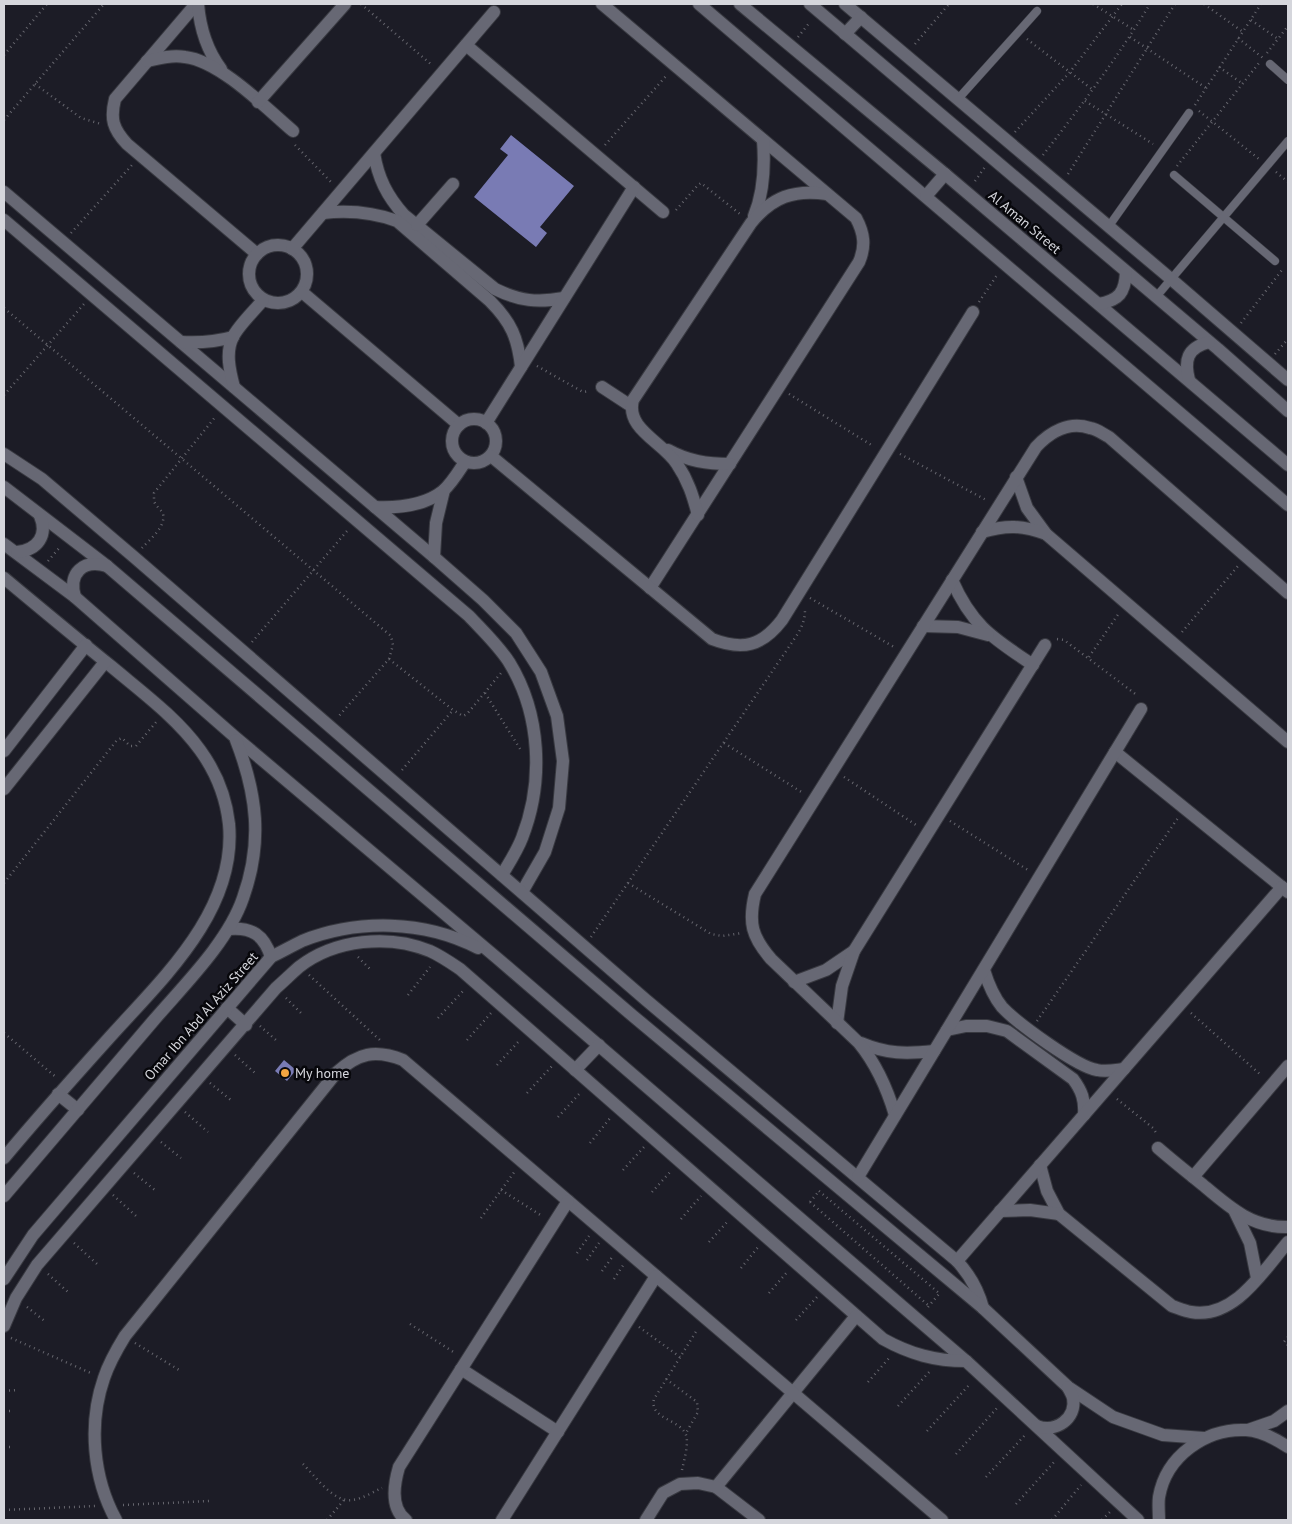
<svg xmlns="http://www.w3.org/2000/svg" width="1292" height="1524" font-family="'PT Sans',sans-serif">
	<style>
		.building { fill: #797bb4 }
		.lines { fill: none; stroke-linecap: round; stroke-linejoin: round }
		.service-casing { stroke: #383940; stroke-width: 9 }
		.minor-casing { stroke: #383940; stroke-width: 14 }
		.tertiary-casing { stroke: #383940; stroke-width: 14 }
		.path { stroke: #66666e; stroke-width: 2.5; stroke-dasharray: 1 4; stroke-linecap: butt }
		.service { stroke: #676874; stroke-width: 8 }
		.minor { stroke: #676874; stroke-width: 12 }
		.tertiary { stroke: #676874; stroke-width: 12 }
		.poi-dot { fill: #f3a442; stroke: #07070b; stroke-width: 2 }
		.labels { text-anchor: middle; stroke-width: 5; stroke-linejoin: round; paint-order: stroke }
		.street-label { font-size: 14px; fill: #d5d6dc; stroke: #07070b }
		.poi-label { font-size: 14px; fill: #d5d6dc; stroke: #07070b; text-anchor: start }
	</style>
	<rect width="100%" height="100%" fill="#1c1c26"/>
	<!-- building -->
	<g class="building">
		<path d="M511,135l63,51 -34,41 7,6 -11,14 -62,-50 34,-42 -8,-6z"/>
		<path d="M284,1060l12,10 -9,11 -12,-10z"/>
	</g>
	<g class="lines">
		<defs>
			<g id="service">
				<path d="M1270,64l18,16"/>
				<path d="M958,99l79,-88"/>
				<path d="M1174,175l101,86"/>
				<path d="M1109,226l80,-113"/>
				<path d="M1156,297l132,-156"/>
			</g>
			<g id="minor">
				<path d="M196,4l-81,95c-5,20 -2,30 12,45l130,110"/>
				<path d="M198,4c2,24 8,45 23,65"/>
				<path d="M602,4l254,214c8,15 10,28 3,44l-209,326"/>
				<path d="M699,4l589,501"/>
				<path d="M845,4l326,275 117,101"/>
				<path d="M466,45l197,167"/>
				<path d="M147,61c13,-3 25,-6 38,-4 35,4 81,51 108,74"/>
				<path d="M258,102l87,-98"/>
				<path d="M374,153c4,25 13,43 30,62l91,74c25,12 42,14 69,9"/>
				<path d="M4,192l430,365 49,43 33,33 25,39 16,44 6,45 -4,47 -14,44 -23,40"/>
				<path d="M323,213c26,-3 49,-1 74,8l93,80c21,21 28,37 31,66"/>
				<path d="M754,216c10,-24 11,-50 9,-76"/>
				<path d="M4,220l465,396c14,15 29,29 40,46 32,52 35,120 13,176 -5,13 -13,25 -20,37"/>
				<path d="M417,225l36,-41"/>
				<circle cx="278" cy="274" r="29"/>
				<path d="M292,249l202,-237"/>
				<path d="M302,292l157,133"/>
				<path d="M181,342c18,1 34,0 52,-5"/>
				<path d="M234,387c-4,-15 -9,-35 -1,-50 5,-11 22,-27 30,-37"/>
				<path d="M602,387l29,19"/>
				<circle cx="474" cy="441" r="22"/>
				<path d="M486,423l148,-236"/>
				<path d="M668,450c20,11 39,14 62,14"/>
				<path d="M4,454l38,25 92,78 512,443 311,261c13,14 21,28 26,47"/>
				<path d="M491,456l221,183c31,12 50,7 70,-19l191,-308"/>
				<path d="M1016,477l11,31 19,26 242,208"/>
				<path d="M4,487l103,79 526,450 350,292 85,79 45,30 50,18 41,3"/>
				<path d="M375,507c24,1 49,-1 68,-16 9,-8 16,-20 22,-29"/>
				<path d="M698,515c-5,-19 -10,-35 -21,-51 -14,-22 -52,-35 -44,-64l118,-177c21,-26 43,-34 76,-29"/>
				<path d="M982,532c24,-7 40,-7 64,2"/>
				<path d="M4,544l71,53 160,140 262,221 420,361 49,42 172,159"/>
				<path d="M17,552c21,-2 31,-17 23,-36"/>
				<path d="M434,557l2,-34 8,-33"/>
				<path d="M4,578c36,30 72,60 108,89 31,26 65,51 88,83 16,22 26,47 29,74 8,87 -67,155 -120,214 -36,40 -71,79 -105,120"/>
				<path d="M952,580c20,46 41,58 81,85"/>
				<path d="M75,597c-7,-24 8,-38 32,-31"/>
				<path d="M923,626l35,1 30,8"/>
				<path d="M4,751l82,-106"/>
				<path d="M1115,752l173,140"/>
				<path d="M4,789l101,-127"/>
				<path d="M229,929c23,-2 35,6 42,28"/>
				<path d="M984,970c4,13 9,26 18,37 15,16 75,60 95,63 9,2 18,0 27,-1"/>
				<path d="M794,982l32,-12 28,-19"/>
				<path d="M227,1008l19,17"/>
				<path d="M837,1023l5,-37 12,-35 191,-306"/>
				<path d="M947,1030l19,-4h21l20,5 66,48c9,12 12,21 11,36"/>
				<path d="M861,1043c26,11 45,11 73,8"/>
				<path d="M575,1070l24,-25"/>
				<path d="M58,1094l20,16"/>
				<path d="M895,1115c-8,-27 -18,-50 -36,-72l-88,-84c-19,-22 -23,-36 -16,-65l281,-447c14,-15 33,-26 54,-19 7,1 13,6 19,9l179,156"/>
				<path d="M1158,1148c15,13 30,25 45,37 26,22 49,43 85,42"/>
				<path d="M1040,1165l7,26 12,23 113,92c6,2 13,5 19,6 43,8 73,-42 97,-70"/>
				<path d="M858,1177l283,-468"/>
				<path d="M1193,1177l95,-111"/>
				<path d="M4,1196c50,-58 100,-117 150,-176 30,-35 74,-78 89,-122 20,-56 14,-104 -7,-158"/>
				<path d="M1000,1211l30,-1 29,4"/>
				<path d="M1235,1212l15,31 7,35"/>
				<path d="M957,1261l325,-374"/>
				<path d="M4,1279l29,-44 238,-278c10,-5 21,-11 31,-16 56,-22 122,-21 176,7"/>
				<path d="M4,1326l12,-28 21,-33 239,-277c8,-7 15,-14 23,-21 36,-28 90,-33 131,-16 11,5 21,12 30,18l423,370c27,15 52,22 83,22"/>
				<path d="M461,1369l97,63"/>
				<path d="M1037,1426c18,7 40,-7 36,-28 -1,-4 -4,-8 -5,-11"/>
				<path d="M1248,1430l26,-9 14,-10"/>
				<path d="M716,1487l140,-171"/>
				<path d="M116,1520c-23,-42 -28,-96 -12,-142 5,-15 13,-29 21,-42l211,-263c22,-20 39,-24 67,-13l539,460"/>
				<path d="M406,1520c-16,-12 -12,-36 -7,-53l169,-266"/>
				<path d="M502,1520l154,-244"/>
				<path d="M646,1520l17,-27 17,-9 18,-1 18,4 43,33"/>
				<path d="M1159,1520c0,-7 -1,-16 0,-23 7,-41 47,-69 87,-67 15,1 30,9 42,17"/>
			</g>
			<g id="tertiary">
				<path d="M740,4l205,170 343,291"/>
				<path d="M810,4l408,345 70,62"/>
				<path d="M845,34l16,-17"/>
				<path d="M926,196l19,-22"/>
				<path d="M1099,304c20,-4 26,-11 27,-32"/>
				<path d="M1189,380c-5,-20 -2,-32 20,-38"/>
			</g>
		</defs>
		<!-- service casing -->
		<use href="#service" class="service-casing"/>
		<!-- minor casing -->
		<use href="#minor" class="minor-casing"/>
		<!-- tertiary casing -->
		<use href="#tertiary" class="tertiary-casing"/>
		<!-- path -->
		<g class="path">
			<path d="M361,4l72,62"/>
			<path d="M1093,4l41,26"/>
			<path d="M1204,4l39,28"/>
			<path d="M1251,20l27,19"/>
			<path d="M798,37l12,-15"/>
			<path d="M1130,37l76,51"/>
			<path d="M1238,38l25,20"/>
			<path d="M1027,39l66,51"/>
			<path d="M915,44l34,-40"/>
			<path d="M1267,53l21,-27"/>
			<path d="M4,55l43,-51"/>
			<path d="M1219,67l24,17"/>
			<path d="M35,84l46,34 20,6"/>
			<path d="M1085,101l68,43"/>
			<path d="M1195,105l66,-101"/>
			<path d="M1199,111l60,48"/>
			<path d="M4,120l100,-116"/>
			<path d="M1015,132l55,-60 52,-68"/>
			<path d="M295,145l36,37"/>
			<path d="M605,145l61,-69"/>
			<path d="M1043,155c38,-49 75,-98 107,-151"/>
			<path d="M1177,166l82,-103"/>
			<path d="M1276,172l12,10"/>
			<path d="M1068,174l107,-170"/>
			<path d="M975,181l10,-14"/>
			<path d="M676,210l22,-25 3,-2 39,31"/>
			<path d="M71,233l61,-68"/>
			<path d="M979,302l18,-27"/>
			<path d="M4,308l387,328 2,9 -4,14 -51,58"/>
			<path d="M1241,323l41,-53"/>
			<path d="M1275,354l13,-15"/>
			<path d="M537,366l46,26 6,-1"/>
			<path d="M789,394l84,52"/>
			<path d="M4,395l80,-91"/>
			<path d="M900,454l88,47"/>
			<path d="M142,548c8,-9 24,-21 21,-34 -2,-5 -7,-7 -9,-13v-8l62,-77"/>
			<path d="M48,561l13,-15"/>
			<path d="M810,598l84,49"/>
			<path d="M1182,632l56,-66"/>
			<path d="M1057,639l7,1 74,56"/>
			<path d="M252,642l95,-111"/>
			<path d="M1089,657l30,-44"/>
			<path d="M389,659l64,51 10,6 4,-2 34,-41"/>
			<path d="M485,693l37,59"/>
			<path d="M724,743l79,50"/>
			<path d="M402,770l51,-60"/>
			<path d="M844,777l72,48"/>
			<path d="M950,821l78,49"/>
			<path d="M4,883l113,-143 5,-2 8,8h6l21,-25"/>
			<path d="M628,883l83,51 11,2 20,-3"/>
			<path d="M591,937l204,-299c6,-9 10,-17 10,-28"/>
			<path d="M358,957l13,13"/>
			<path d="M309,975l72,66"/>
			<path d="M408,995l22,-28"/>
			<path d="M286,998l15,15"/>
			<path d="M1191,1013l71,63"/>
			<path d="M438,1018l26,-28"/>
			<path d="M1037,1021l141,-203"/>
			<path d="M260,1026l17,15"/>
			<path d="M4,1033l53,45"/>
			<path d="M467,1040l24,-27"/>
			<path d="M235,1055l21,19"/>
			<path d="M497,1065l23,-25"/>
			<path d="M210,1083l22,18"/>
			<path d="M527,1093l25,-27"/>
			<path d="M1117,1099l36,29 4,6"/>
			<path d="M185,1112l23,20"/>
			<path d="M558,1117l23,-25"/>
			<path d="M161,1142l20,16"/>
			<path d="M590,1143l21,-26"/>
			<path d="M623,1170l21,-23"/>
			<path d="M134,1173l22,18"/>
			<path d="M501,1190l41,26"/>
			<path d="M819,1191l121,103"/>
			<path d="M652,1192l19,-21"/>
			<path d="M113,1195l23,21"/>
			<path d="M810,1202l119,104"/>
			<path d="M810,1202l9,-11"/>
			<path d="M481,1218l34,-47"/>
			<path d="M681,1219l20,-23"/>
			<path d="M709,1242l19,-21"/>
			<path d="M74,1243l23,21"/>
			<path d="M577,1253l12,-17"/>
			<path d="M587,1260l12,-17"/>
			<path d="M741,1268l18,-22"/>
			<path d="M602,1271l11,-15"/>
			<path d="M48,1274l21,19"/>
			<path d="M614,1279l10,-15"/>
			<path d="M769,1293l19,-22"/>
			<path d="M27,1307l19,15"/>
			<path d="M928,1307l11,-13"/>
			<path d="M796,1320l21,-23"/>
			<path d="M410,1324l45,29"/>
			<path d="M639,1327l41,30"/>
			<path d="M1288,1337l-4,5 4,3"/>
			<path d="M11,1338l82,36"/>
			<path d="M135,1343l44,27"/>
			<path d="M666,1379l31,23 1,10 -12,21"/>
			<path d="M868,1382l22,-25"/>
			<path d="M4,1391l13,-1"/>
			<path d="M898,1406l33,-36"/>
			<path d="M4,1411h9"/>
			<path d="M927,1431l43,-47"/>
			<path d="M4,1447h9"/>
			<path d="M956,1454l41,-46"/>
			<path d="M303,1464c12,12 31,39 49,36 10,-1 21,-8 30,-12"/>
			<path d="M682,1470c2,-10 7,-26 4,-35 -6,-16 -37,-16 -32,-36l43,-69"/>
			<path d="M986,1477l40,-43"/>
			<path d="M1016,1504l39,-43"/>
			<path d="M123,1505l87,-4"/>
			<path d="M4,1510l91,-4"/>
			<path d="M327,1520l17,-20"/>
			<path d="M1052,1520l29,-35"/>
			<path d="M1102,1520l8,-8"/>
		</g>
		<!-- service -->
		<use href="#service" class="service"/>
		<!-- minor -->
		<use href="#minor" class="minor"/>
		<!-- tertiary -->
		<use href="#tertiary" class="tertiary"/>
	</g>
	<!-- markers -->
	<circle class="poi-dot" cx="285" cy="1073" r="5"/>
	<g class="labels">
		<!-- street labels -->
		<g class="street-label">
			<text transform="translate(1025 222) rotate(40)" y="5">Al Aman Street</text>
			<text transform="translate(201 1016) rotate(-49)" y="5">Omar Ibn Abd Al Aziz Street</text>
		</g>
		<!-- poi labels -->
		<g class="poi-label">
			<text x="295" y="1078">My home</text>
		</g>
	</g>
	<!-- border -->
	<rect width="1292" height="1524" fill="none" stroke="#d5d6dc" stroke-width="10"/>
</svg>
